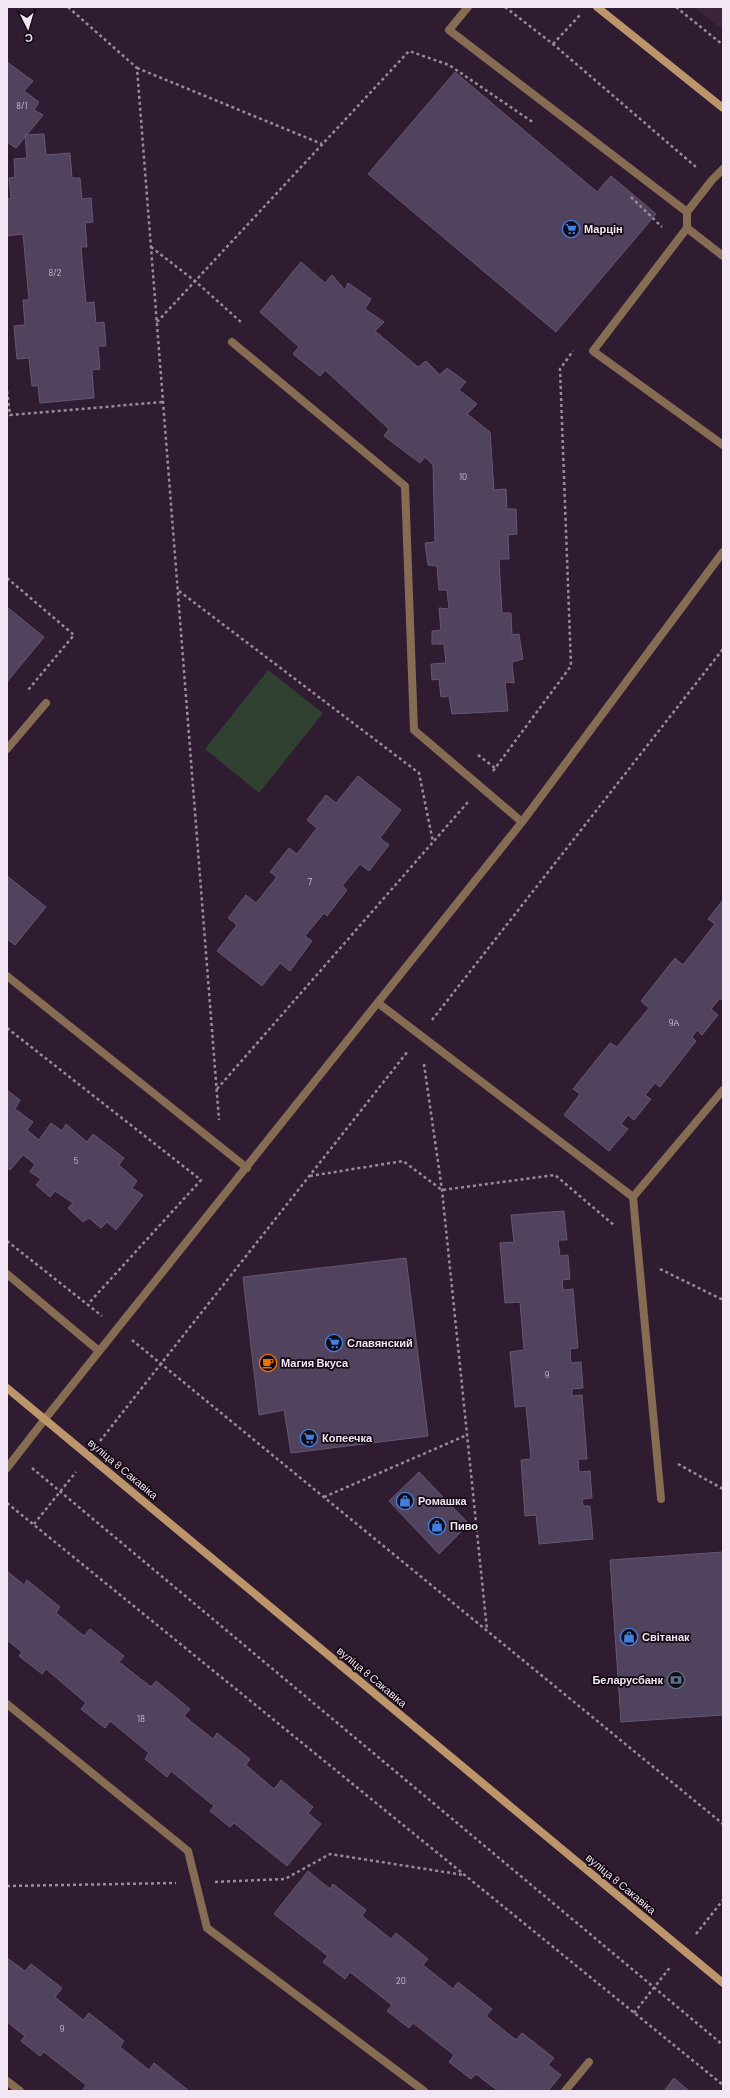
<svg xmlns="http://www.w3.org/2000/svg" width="730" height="2098" font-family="Barlow,sans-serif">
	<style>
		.built { fill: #3c233e }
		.green { fill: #304031 }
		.building { fill: #51425d; stroke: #655672 }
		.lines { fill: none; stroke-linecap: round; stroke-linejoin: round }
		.path { stroke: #9a8a9b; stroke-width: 2.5; stroke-dasharray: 3 3; stroke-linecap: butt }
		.service { stroke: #856c52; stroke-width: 8 }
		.minor { stroke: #856c52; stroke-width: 8 }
		.secondary { stroke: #bc956a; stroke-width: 8 }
		.labels { text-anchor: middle; stroke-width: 3.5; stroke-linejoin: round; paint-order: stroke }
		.number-label { font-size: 9px; fill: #cabdce }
		.poi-label { font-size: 11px; font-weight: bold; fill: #f3e6f4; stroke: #130a13; text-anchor: start }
		.street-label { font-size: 11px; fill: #f3e6f4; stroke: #130a13 }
	</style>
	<rect width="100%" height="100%" fill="#301c31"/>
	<!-- built -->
	<path class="built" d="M694,7h29v23z"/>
	<!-- green -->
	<path class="green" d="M268,670l55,43 -64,80 -54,-44z"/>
	<!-- building -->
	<g class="building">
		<path d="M7,62l26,19 -9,10 15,11 -5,8 9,5 -27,33 -9,-6z"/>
		<path d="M455,72l142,120 14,-16 45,38 -100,118 -188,-158z"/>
		<path d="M44,134l2,21 24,-2 2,25h8l2,21 9,-1 2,24 -8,1 2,24h-6l5,56 8,-1 2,21 8,-1 2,24h-8l2,23 -8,1 2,28 -54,5 -2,-17h-6l-3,-28 -12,1 -3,-33 11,-1 -2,-25h6l-6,-66 -16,2v-37l4,-1 -2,-20 6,-1 -1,-18 13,-1 -2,-23z"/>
		<path d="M301,262l24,21 7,-8 13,15 3,-7 23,16 -6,10 19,13 -9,9 43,36 8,-6 14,14 7,-7 19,14 -7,8 18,14 -10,10 23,18 4,58 12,-1 1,20h9l1,25 -9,1 1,24h-10l3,54h9l1,22 7,-1 4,25 -11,3 2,21 -9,-1 3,29 -56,3 -3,-18 -8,1 -2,-18 -7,1 -1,-16 15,-1 -2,-19h-12v-13l9,-1 -2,-22 10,1 -2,-19h-8l-2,-24 -9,-1 -3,-22 10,-1 -2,-77 -8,-8 -5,6 -36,-27 5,-7 -64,-59 -5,6 -27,-22 6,-7 -39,-35z"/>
		<path d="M7,607l37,30 -37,45z"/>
		<path d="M358,776l43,34 -21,28 9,7 -20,26 -9,-7 -18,22 5,4 -20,26 -3,-3 -19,23 7,5 -22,30 -10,-8 -18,23 -45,-35 20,-26 -9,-7 18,-23 10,8 21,-26 -7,-5 19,-24 8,6 20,-26 -10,-8 19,-25 10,8z"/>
		<path d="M7,876l39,31 -31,38 -8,-6z"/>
		<path d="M723,900v101l-3,-3 -9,11 7,6 -16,20 -5,-5 -5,7 4,4 -36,46 -5,-4 -10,12 6,4 -17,21 -6,-5 -7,9 7,5 -19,22 -45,-36 16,-21 -7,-5 37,-46 7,4 32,-39 -8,-7 34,-43 8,7 32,-41 -7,-5z"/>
		<path d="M7,1090l13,10 -5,9 18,13 -6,8 12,10 12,-17 11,8 4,-7 21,18 6,-8 31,24 -5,7 18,16 -5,7 11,7 -27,35 -9,-8 -6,6 -12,-10 -6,4 -15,-14 5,-5 -18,-12 -5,6 -14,-12 5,-6 -11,-7 5,-8 -12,-9 -13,15 -3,-3z"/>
		<path d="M564,1211l3,29h-9l2,16 8,-1 2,24 -8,1 1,10 10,-1 5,59 -8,1 1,14 10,-1 2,26 -11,1v7l10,-1 5,64h-9l1,13 11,-1 2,27 -10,1 1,7h7l3,33 -54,5 -3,-29 -11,1 -4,-56 10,-1 -5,-53 -11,1 -5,-55 14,-2 -4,-48 -15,1 -5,-60 14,-1 -3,-27z"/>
		<path d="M406,1258l22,178 -137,17 -7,-43 -25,5 -16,-138z"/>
		<path d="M419,1472l50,52 -30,30 -50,-53z"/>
		<path d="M723,1552v163l-102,7 -11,-162z"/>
		<path d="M7,1571l17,14 3,-5 33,27 -4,6 28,23 6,-7 34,27 -5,6 32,25 5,-6 34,28 -6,7 29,23 4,-6 33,26 -4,6 28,24 7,-9 32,27 -5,6 13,11 -34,42 -53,-43 -4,4 -20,-16 4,-5 -43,-35 -4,6 -22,-18 4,-6 -39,-32 -5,7 -24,-19 5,-6 -40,-34 -4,5 -23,-18 3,-4 -15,-12z"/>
		<path d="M308,1871l22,18 3,-5 33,26 -4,6 29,23 5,-6 32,26 -5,6 30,24 5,-7 34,27 -6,7 30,24 6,-7 32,25 -6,7 13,10 -13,16h-50l-22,-17 -5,5 -22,-17 5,-7 -41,-32 -4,5 -22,-17 5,-6 -42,-33 -5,7 -22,-17 5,-6 -54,-42z"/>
		<path d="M7,1958l18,13 6,-7 31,24 -7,9 28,23 6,-7 35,28 -4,6 29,23 5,-7 35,28h-107l4,-6 -42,-33 -4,4 -19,-15 4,-5 -18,-14z"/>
		<path d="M674,2078l15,13h-25z"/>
	</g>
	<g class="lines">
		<!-- path -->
		<g class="path">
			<path d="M68,7l69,61 82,1052"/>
			<path d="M505,7l48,37 143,123"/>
			<path d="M676,7l47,38"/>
			<path d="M553,44l27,-29"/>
			<path d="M137,68l185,76"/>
			<path d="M631,197l31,30"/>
			<path d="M151,247l44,34 47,42"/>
			<path d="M157,322l252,-271 40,14 85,58"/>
			<path d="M7,391l3,24 153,-13"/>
			<path d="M7,578l67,57 -46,55"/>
			<path d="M179,591l240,182 14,69"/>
			<path d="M478,755l17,13"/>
			<path d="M493,771l78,-105 -11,-297 13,-18"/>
			<path d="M432,1020l291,-371"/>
			<path d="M7,1028l194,152 -113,124"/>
			<path d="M424,1064l18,126 45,440"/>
			<path d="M217,1089l251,-287"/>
			<path d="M310,1176l93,-15 39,29 113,-15 60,51"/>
			<path d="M7,1241l95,75"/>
			<path d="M660,1269l63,31"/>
			<path d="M132,1340l591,484"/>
			<path d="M100,1441l308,-390"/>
			<path d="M678,1464l45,25"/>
			<path d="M32,1468l691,577"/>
			<path d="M324,1497l143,-62"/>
			<path d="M7,1503l716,582"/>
			<path d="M34,1524l42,-52"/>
			<path d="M215,1882l70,-3 45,-25 134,21"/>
			<path d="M7,1886l169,-3"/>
			<path d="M696,1934l27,-34"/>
			<path d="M634,2013l37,-47"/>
		</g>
		<!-- service -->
		<g class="service">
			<path d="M468,7l-19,23 238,182"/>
			<path d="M723,169l-11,11 -25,32v16l-94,123 130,94"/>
			<path d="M687,228l36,28"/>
			<path d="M232,342l173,144 9,244 108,92"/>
			<path d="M7,749l39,-46"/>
			<path d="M7,976l240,192"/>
			<path d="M378,1003l255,194"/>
			<path d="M7,1274l92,77"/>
			<path d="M7,1468l38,-49"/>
			<path d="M661,1499l-28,-302 90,-107"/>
			<path d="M7,1704l181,147 19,77 217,163"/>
			<path d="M7,2081l13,10"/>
			<path d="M565,2091l24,-29"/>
		</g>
		<!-- minor -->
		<path class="minor" d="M45,1419l477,-597 201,-270"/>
		<!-- secondary -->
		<g class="secondary">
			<path d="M597,7l126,101"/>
			<path d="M7,1388l716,595"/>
		</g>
	</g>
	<!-- icons -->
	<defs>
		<symbol id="supermarket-ring" viewBox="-11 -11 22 22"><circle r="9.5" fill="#130a13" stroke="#3f7fe0" stroke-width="1.5"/><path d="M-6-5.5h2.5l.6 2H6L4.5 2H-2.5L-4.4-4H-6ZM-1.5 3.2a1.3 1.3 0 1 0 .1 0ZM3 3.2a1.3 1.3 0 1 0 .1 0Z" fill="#3f7fe0"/></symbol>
		<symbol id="cafe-ring" viewBox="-11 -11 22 22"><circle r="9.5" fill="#130a13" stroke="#e8710a" stroke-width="1.5"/><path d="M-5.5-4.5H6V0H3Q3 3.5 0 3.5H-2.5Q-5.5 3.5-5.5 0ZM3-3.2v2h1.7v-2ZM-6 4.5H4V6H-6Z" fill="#e8710a"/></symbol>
		<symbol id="shop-ring" viewBox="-11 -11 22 22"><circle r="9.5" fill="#130a13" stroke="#3f7fe0" stroke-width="1.5"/><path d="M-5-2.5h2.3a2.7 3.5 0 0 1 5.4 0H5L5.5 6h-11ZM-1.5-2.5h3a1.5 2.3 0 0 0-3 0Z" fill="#3f7fe0"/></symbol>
		<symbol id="bank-ring" viewBox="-11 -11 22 22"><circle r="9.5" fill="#130a13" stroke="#5c6f8a" stroke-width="1.5"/><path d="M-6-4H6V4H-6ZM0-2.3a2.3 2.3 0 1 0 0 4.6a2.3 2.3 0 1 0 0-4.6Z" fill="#5c6f8a"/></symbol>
	</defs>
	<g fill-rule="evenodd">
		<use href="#supermarket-ring" x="561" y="219" width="20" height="20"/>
		<use href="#supermarket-ring" x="324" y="1333" width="20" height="20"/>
		<use href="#cafe-ring" x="258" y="1353" width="20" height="20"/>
		<use href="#supermarket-ring" x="299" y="1428" width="20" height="20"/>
		<use href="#shop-ring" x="395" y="1491" width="20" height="20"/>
		<use href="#shop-ring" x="427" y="1516" width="20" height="20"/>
		<use href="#shop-ring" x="619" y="1627" width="20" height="20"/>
		<use href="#bank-ring" x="666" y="1670" width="20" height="20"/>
	</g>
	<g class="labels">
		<!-- number labels -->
		<g class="number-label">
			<text x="22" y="109">8/1</text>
			<text x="55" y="276">8/2</text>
			<text x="463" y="480">10</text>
			<text x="310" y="885">7</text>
			<text x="674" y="1026">9А</text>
			<text x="76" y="1164">5</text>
			<text x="547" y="1378">9</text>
			<text x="141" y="1722">18</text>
			<text x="401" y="1984">20</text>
			<text x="62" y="2032">9</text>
		</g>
		<!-- poi labels -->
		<g class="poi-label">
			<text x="584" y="233">Марцін</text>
			<text x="347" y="1347">Славянский</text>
			<text x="281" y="1367">Магия Вкуса</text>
			<text x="322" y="1442">Копеечка</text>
			<text x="418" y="1505">Ромашка</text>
			<text x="450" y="1530">Пиво</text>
			<text x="642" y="1641">Світанак</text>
			<text x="663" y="1684" text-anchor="end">Беларусбанк</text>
		</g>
		<!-- street labels -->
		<g class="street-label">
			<text transform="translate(123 1469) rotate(40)" y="4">вуліца 8 Сакавіка</text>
			<text transform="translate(372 1677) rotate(40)" y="4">вуліца 8 Сакавіка</text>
			<text transform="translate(621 1884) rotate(40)" y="4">вуліца 8 Сакавіка</text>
		</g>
	</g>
	<!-- border -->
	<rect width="730" height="2098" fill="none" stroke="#f3e6f4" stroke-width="16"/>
	<!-- north arrow -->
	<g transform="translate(28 28) rotate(175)" stroke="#130a13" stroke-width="3" paint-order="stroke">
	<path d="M0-3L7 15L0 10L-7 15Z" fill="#f3e6f4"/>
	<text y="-6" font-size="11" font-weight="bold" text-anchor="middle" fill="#f3e6f4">С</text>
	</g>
</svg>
